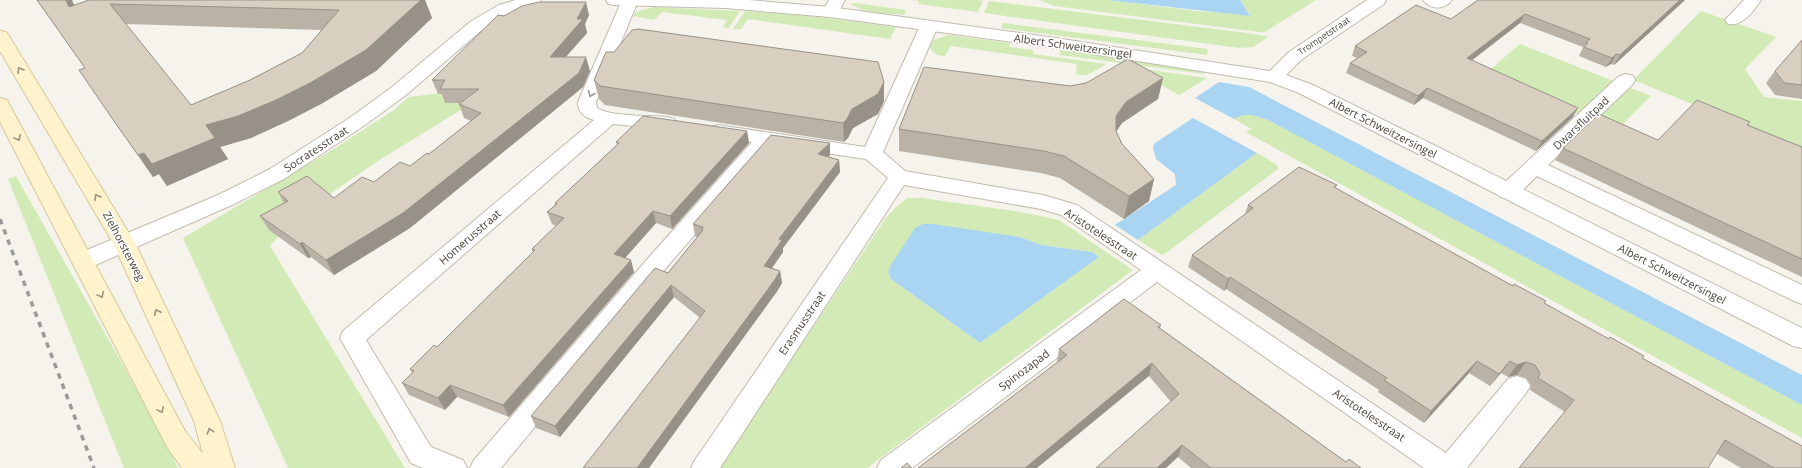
<svg xmlns="http://www.w3.org/2000/svg" width="1802" height="468" font-family="'Open Sans',sans-serif">
	<style>
		.green { fill: #d2eab5; fill-rule: evenodd }
		.water { fill: #a9d4f2 }
		.lines { fill: none; stroke-linecap: round; stroke-linejoin: round }
		.minor-casing { stroke: #c2bbae; stroke-width: 2 }
		.tertiary-casing { stroke: #c2bbae; stroke-width: 2 }
		.secondary-casing { stroke: #d6c79b; stroke-width: 2 }
		.minor { fill: #fff; fill-rule: evenodd }
		.tertiary { fill: #fff; fill-rule: evenodd }
		.secondary { fill: #fff3cd; fill-rule: evenodd }
		.rail { stroke: #9a9a9a; stroke-width: 3.5; stroke-dasharray: 5.5 5.5; stroke-linecap: butt }
		.wall { fill: #bab2a6; fill-rule: evenodd }
		.shaded-wall { fill: #979187 }
		.building { fill: #d8cfc1; stroke: #979187; fill-rule: evenodd }
		.oneway { stroke: #9c937c }
		.oneway2 { stroke: #9c9892 }
		.labels { text-anchor: middle; stroke-width: 3.5; stroke-linejoin: round; paint-order: stroke }
		.far-street-label { font-size: 9px; fill: #4b4439; stroke: #fff }
		.street-label { font-size: 11px; fill: #4b4439; stroke: #fff }
	</style>
	<rect width="100%" height="100%" fill="#f6f3ec"/>
	<!-- green -->
	<g class="green">
		<path d="M912,0h66l5,1 -5,11 -60,-8 1,-3z"/>
		<path d="M1040,0h67l89,11 54,4 -10,-15h76l-51,32h-5l-206,-26z"/>
		<path d="M989,1l266,33 13,3 -15,10 -14,1 -255,-35z"/>
		<path d="M853,3h2l51,7 -2,5c-16,-2 -39,-1 -53,-11z"/>
		<path d="M653,7l87,4 -12,18 -5,-2 4,-7 -65,-8 -8,8 -21,-4 3,-4z"/>
		<path d="M745,11l65,5 86,11 -6,12 -142,-20 -7,10h-8z"/>
		<path d="M1701,11l75,26 -31,32 19,28 38,4v48l-171,-70 4,-1z"/>
		<path d="M1003,23l205,26 -1,6 -206,-27z"/>
		<path d="M948,35l62,8 -1,4 24,3v4l73,10c-9,5 -20,15 -30,10l1,-10 -126,-18 -6,10c-7,0 -14,-3 -15,-10l4,-6z"/>
		<path d="M1520,44l131,52 -34,34 -132,-56z"/>
		<path d="M1060,50l144,19v5l-144,-19z"/>
		<path d="M1129,67l78,11 -28,17z"/>
		<path d="M465,90l-1,18 -83,51 -66,45 -28,22 -17,20 135,222h-117l-105,-230 141,-83 70,-45 15,-13z"/>
		<path d="M1250,114l18,6 534,285v33l-556,-306 6,-3 -18,-10 7,-4z"/>
		<path d="M1257,153l20,12 1,4 -112,84 -4,2 -24,-15z"/>
		<path d="M16,176l147,260 15,32h-54l-116,-289z"/>
		<path d="M908,198h14l99,14 38,8 74,50 -266,198h-148l166,-249 13,-14zM1020,237l21,8 51,7 7,5 -119,86 -89,-64 -2,-6z"/>
	</g>
	<!-- water -->
	<g class="water">
		<path d="M1107,0h133l10,16z"/>
		<path d="M1219,82l30,5 553,288v30l-534,-285c-13,-4 -22,-9 -34,-1l-39,-21z"/>
		<path d="M1193,118l64,35 -119,87 -23,-15 61,-40 -1,-11 -19,-15 -3,-11 2,-5z"/>
		<path d="M923,224h10l87,13 21,8 51,7 7,5 -119,86 -89,-64 -3,-7 3,-7 24,-37z"/>
	</g>
	<g class="lines">
		<defs>
			<g id="minor">
				<path d="M622,0l16,1 -42,101 1,6c15,9 51,7 70,9l7,2 3,4 -3,4 -7,2 -54,-5 -247,216 65,107 32,13 4,8h-44l-12,-5 -71,-125 3,-7 251,-211c-10,-3 -16,-7 -16,-18z"/>
				<path d="M829,0h16l-9,16 -6,1 -6,-1 -2,-4z"/>
				<path d="M1423,0h29c-7,10 -22,10 -29,0z"/>
				<path d="M1744,0h17c-7,11 -19,27 -33,24l-3,-4z"/>
				<path d="M929,21l6,1 3,4 -55,126 22,19 138,24 34,10 369,248 62,-74 9,-3 9,3 4,7 -4,7 -59,75h-43l-267,-186 -245,186h-35l4,-8 260,-190 -80,-55 -20,-6 -137,-24 -184,283h-29l4,-8 193,-282 -22,-19 -94,-14 -106,123 -165,200h-31l4,-8 176,-204 102,-114 -41,-7 -3,-4 3,-4 7,-2 147,22 55,-121 3,-4z"/>
				<path d="M1626,74l7,2 2,4 -2,4 -85,81 254,120v19l-8,-3 -257,-125c-11,10 -21,25 -37,21l-4,-5 4,-5 119,-111z"/>
			</g>
			<g id="tertiary">
				<path d="M516,0h25l-2,4 -28,9 -29,17 -76,65 -41,30 -81,54 -52,26 -141,62 -8,2 -8,-2 -3,-6 3,-6 143,-60 52,-26 81,-52 41,-30 78,-65 29,-17z"/>
				<path d="M606,0h142l82,7 219,30 221,34 19,-19 78,-52h19l-2,4 -83,56 -15,15 27,10 489,243v20l-9,-2 -494,-253 -29,-11 -221,-35 -219,-30 -105,-9 -111,-3 -6,-1z"/>
			</g>
			<path id="secondary" d="M0,31l6,1 3,4 126,207 85,178 15,47h-53l-15,-21 -167,-325v-24l7,2 2,4 176,327 18,23 -9,-33 -81,-178 -113,-192z"/>
		</defs>
		<!-- minor casing -->
		<use href="#minor" class="minor-casing"/>
		<!-- tertiary casing -->
		<use href="#tertiary" class="tertiary-casing"/>
		<!-- secondary casing -->
		<use href="#secondary" class="secondary-casing"/>
		<!-- minor -->
		<use href="#minor" class="minor"/>
		<!-- tertiary -->
		<use href="#tertiary" class="tertiary"/>
		<!-- secondary -->
		<use href="#secondary" class="secondary"/>
		<!-- rail -->
		<path class="rail" d="M0,219l94,249"/>
	</g>
	<!-- wall -->
	<g class="wall">
		<path d="M37,0h35l2,5 15,-5h336l7,18 -56,53 -55,33 -33,17 -37,17 -31,9 8,12 -61,27 -8,-12 -6,3 -37,-53 -31,-56zM126,24l196,6 -20,23 -52,27 -59,25z"/>
		<path d="M1478,0h207l-71,65 -3,-1 -5,3 -27,-11 4,-9 -63,-24 -48,37 101,57 -37,34 -113,-53 -9,7 -68,-32 4,-10 7,-5 -5,-2 3,-10 96,-27z"/>
		<path d="M589,15l-4,9 2,9 -21,24 24,14 -7,16 -173,141 -76,47 -23,-18 -3,1 -39,-28 -9,-14 24,-13 -6,-11 56,6 40,-16 36,-16 19,-12 42,-33 -7,-3 -5,-14 2,-1h-16l-3,-9h-4l-6,-14 72,-64z"/>
		<path d="M1802,40v59l-27,-4 -9,-12 9,-12z"/>
		<path d="M1163,78l-5,21 -36,24 -6,8 6,13 32,35 -5,22 -25,18 -64,-41 -19,-5 -142,-22v-22l171,-43z"/>
		<path d="M594,80l290,2v19l-6,13 -25,14 -5,10 -4,4 -239,-37 -6,-6z"/>
		<path d="M1750,122l-2,3 54,22v130l-247,-117 8,-12 95,-8z"/>
		<path d="M747,131l2,12 -77,86 -16,-6 -31,35 9,14 -125,145 -52,-20 -12,13 -36,-15 -7,-12 10,-10 -2,-4 27,-22 96,-95 -1,-3 24,-23 -4,-2 -5,-12 8,-7v-2l62,-58 -1,-3z"/>
		<path d="M830,143v12l-2,2 11,3 1,12 -57,76v4l-11,16 8,3 2,12 -6,10 -76,25 -26,-21 -114,140 -24,-9 -5,-12 137,-143 29,-36 -2,-1 -2,-12z"/>
		<path d="M1337,185l-2,3 178,98 33,15 -2,2 98,55 160,110h-61l-24,-14 -152,-42 -35,-22 1,-5 -5,-7 -9,-3 -9,2 -7,-4 -11,13 -21,-13 -45,50 -46,-31 1,-2 -153,-101 -2,2 -36,-24 4,-12 53,-41 3,-9z"/>
		<path d="M1161,325l-1,3 186,134 15,6h-170l-13,-11 -7,-55 -22,-26 -91,-14 -1,-1 2,-12z"/>
	</g>
	<!-- shaded-wall -->
	<g class="shaded-wall">
		<path d="M66,0h6l10,27 -13,-20z"/>
		<path d="M421,0h4l7,18 -56,53 -55,33 -33,17 -37,17 -31,9 8,12 -61,27 -15,-22 54,-39z"/>
		<path d="M1680,0h5l-71,65 6,-10z"/>
		<path d="M586,2l3,13 -4,9 2,9 -33,37 -4,-13 27,-38z"/>
		<path d="M1525,14l-5,9 -58,45 5,-10z"/>
		<path d="M1616,54l-5,10 -5,3 6,-9z"/>
		<path d="M586,57l4,14 -7,16 -173,141 -76,47 -8,-15z"/>
		<path d="M1163,78l-5,21 -36,24 -10,15 4,-22 10,-14z"/>
		<path d="M884,82v19l-6,13 -25,14 -5,10 -4,4 -1,-19 9,-14z"/>
		<path d="M1427,88l-4,10 -9,7 4,-9z"/>
		<path d="M1578,108l-5,9 -37,34 6,-10z"/>
		<path d="M747,131l2,12 -77,86 -2,-13z"/>
		<path d="M830,143v12l-11,11 -1,-12z"/>
		<path d="M144,153l15,21 -6,3 -15,-22z"/>
		<path d="M839,160l1,12 -57,76v4l-18,26 -1,-12 15,-27z"/>
		<path d="M1154,179l-5,22 -25,18 5,-23z"/>
		<path d="M653,211l3,12 -38,43 -4,-12z"/>
		<path d="M302,242l9,15 -3,1 -8,-14z"/>
		<path d="M631,260l3,12 -125,145 -6,-12z"/>
		<path d="M780,271l2,12 -6,10 -127,175h-12z"/>
		<path d="M1230,277l-4,12 -2,2 4,-12z"/>
		<path d="M671,285l3,12 -114,140 -5,-11z"/>
		<path d="M1477,361l-8,12 -45,50 7,-12z"/>
		<path d="M1510,361l-9,12 -11,13 9,-12z"/>
		<path d="M1526,362l-9,13 -9,2 9,-12z"/>
		<path d="M1152,363l-3,13 -112,92h-12z"/>
		<path d="M450,385l7,12 -12,13 -7,-12z"/>
		<path d="M1182,445l-4,12 -12,11h-9z"/>
	</g>
	<!-- building -->
	<g class="building">
		<path d="M37,0h29l3,7 20,-7h332l-55,50 -56,33 -34,17 -38,16 -32,9 9,13 -63,26 -8,-11 -6,2 -22,-31 -37,-54 6,-2zM110,4l229,6 -37,43 -52,27 -59,25z"/>
		<path d="M1478,0h202l-60,55 -4,-1 -4,4 -28,-11 4,-4 -2,-1 4,-3 -65,-25 -58,44 111,50 -36,33 -115,-53 -9,8 -68,-33 17,-11 -12,-6 61,-41 35,14z"/>
		<path d="M539,2h47l-9,17h6l-33,38h36l-7,16 -176,140 -77,47 -24,-18 -2,2 -40,-28 28,-15 -10,-9 29,-16 27,22 28,-21 12,5 26,-20 10,4 17,-13 2,1 52,-41 -22,-9 20,-15h-39l5,-9h-13l66,-65 6,1 18,-10z"/>
		<path d="M638,29l240,33 6,20 -6,12 -26,15 -5,10 -4,4 -243,-37 -6,-6 12,-28h8l18,-22z"/>
		<path d="M1802,40v45l-18,-2 -9,-12z"/>
		<path d="M1128,59l35,19 -37,24 -10,14v15l6,13 32,35 -25,17 -65,-40 -20,-5 -145,-22 25,-62 146,19 16,-3z"/>
		<path d="M1697,100l53,22 -3,3 55,22v112l-239,-111 36,-34 59,26z"/>
		<path d="M643,116l104,15 -77,85 -17,-5 -39,43 17,6 -128,145 -53,-20 -12,13 -36,-15 12,-12 -4,-2 24,-24 3,2 98,-97 -3,-1 32,-31 -17,-6 10,-8 -2,-1 64,-60 -3,-1z"/>
		<path d="M771,135l59,8 -12,11 21,6 -60,79 3,1 -18,26 16,5 -6,10 -137,187h-54l122,-157 -34,-26 -116,141 -24,-10 124,-148 13,5 35,-43 -1,-1 1,-2 -10,-3z"/>
		<path d="M1299,167l38,18 -3,2 179,99 1,-2 17,9 15,8 -2,2 65,36 1,-2 34,19 -2,2 160,88v22h-28l-49,-28 -17,28h-189l55,-68 -36,-22 2,-5 -5,-8 -9,-3 -9,3 -7,-4 -11,13 -22,-13 -46,50 -47,-31 3,-2 -157,-101 -2,2 -36,-24 61,-47 -5,-3z"/>
		<path d="M1124,299l37,26 -3,2 188,135 3,-3 12,9h-150l-29,-23 -25,23h-61l83,-74 -27,-31 -127,105h-107l149,-113 -8,-6z"/>
		<path d="M907,463l5,5h-11z"/>
	</g>
	<!-- one-way arrows -->
	<defs><path id="oneway-chevron" d="M-2-3.5L2.5 0L-2 3.5" fill="none" stroke-width="1.6" stroke-linecap="round" stroke-linejoin="round"/></defs>
	<g class="oneway">
		<use href="#oneway-chevron" transform="translate(20 70) rotate(-121)"/>
		<use href="#oneway-chevron" transform="translate(18 138) rotate(62)"/>
		<use href="#oneway-chevron" transform="translate(97 197) rotate(-121)"/>
		<use href="#oneway-chevron" transform="translate(101 295) rotate(62)"/>
		<use href="#oneway-chevron" transform="translate(157 312) rotate(-115)"/>
		<use href="#oneway-chevron" transform="translate(161 410) rotate(62)"/>
		<use href="#oneway-chevron" transform="translate(210 431) rotate(-107)"/>
	</g>
	<use class="oneway2" href="#oneway-chevron" transform="translate(591 94) rotate(113)"/>
	<g class="labels">
		<!-- far-street labels -->
		<g class="far-street-label">
			<text transform="translate(1324 36) rotate(-34)" y="3">Trompetstraat</text>
		</g>
		<!-- street labels -->
		<g class="street-label">
			<text transform="translate(1073 46) rotate(8)" y="4">Albert Schweitzersingel</text>
			<text transform="translate(1581 123) rotate(-43)" y="4">Dwarsfluitpad</text>
			<text transform="translate(1383 128) rotate(27)" y="4">Albert Schweitzersingel</text>
			<text transform="translate(316 149) rotate(-33)" y="4">Socratesstraat</text>
			<text transform="translate(1101 234) rotate(33)" y="4">Aristotelesstraat</text>
			<text transform="translate(470 237) rotate(-41)" y="4">Homerusstraat</text>
			<text transform="translate(124 246) rotate(62)" y="4">Zielhorsterweg</text>
			<text transform="translate(1672 274) rotate(27)" y="4">Albert Schweitzersingel</text>
			<text transform="translate(802 323) rotate(-56)" y="4">Erasmusstraat</text>
			<text transform="translate(1024 370) rotate(-37)" y="4">Spinozapad</text>
			<text transform="translate(1369 415) rotate(34)" y="4">Aristotelesstraat</text>
		</g>
	</g>
</svg>
